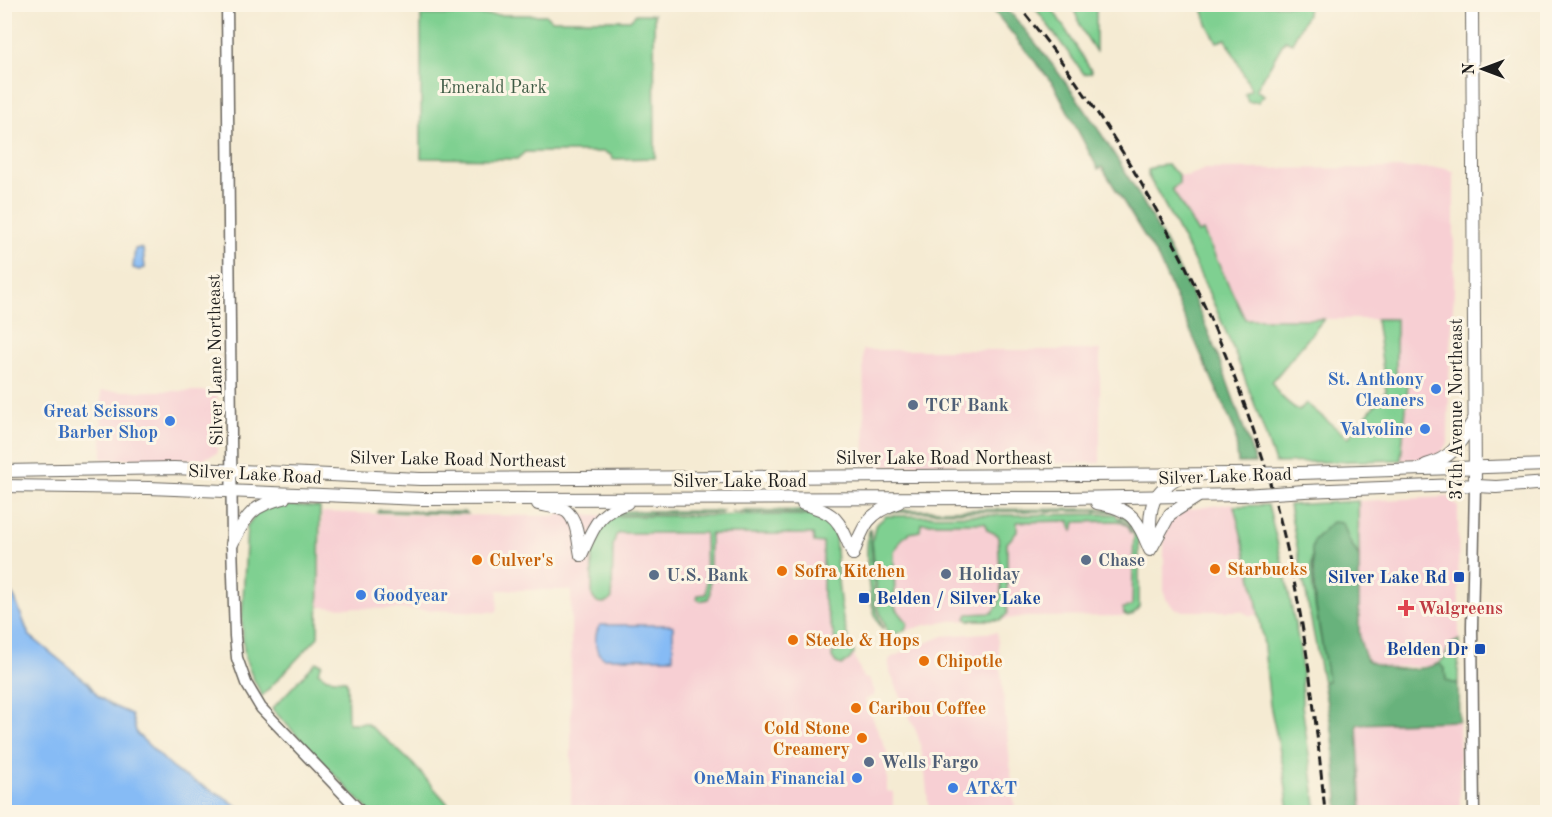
<svg xmlns="http://www.w3.org/2000/svg" width="1552" height="817" font-family="'Old Standard TT',serif">
	<style>
		.built { fill: #f7cfd3 }
		.green { fill: #7fd091; stroke: #4e7656; stroke-width: 1.5 }
		.forest { fill: #67b27b; stroke: #42674c; stroke-width: 1.5 }
		.water { fill: #86bbf5; stroke: #516c88; stroke-width: 1.5 }
		.lines { fill: none; stroke-linecap: round; stroke-linejoin: round }
		.tertiary-casing { stroke: #68645c; stroke-width: 13 }
		.secondary-casing { stroke: #68645c; stroke-width: 14 }
		.tertiary { stroke: #fff; stroke-width: 10 }
		.secondary { stroke: #fff; stroke-width: 12 }
		.rail { stroke: #1c1c1c; stroke-width: 3; stroke-dasharray: 9 4.5; stroke-linecap: butt }
		.secondary-bridge-casing { stroke: #68645c; stroke-width: 14; stroke-linecap: butt }
		.secondary-bridge { stroke: #fff; stroke-width: 12 }
		.shop-dot { fill: #3f7fe0; stroke: #fcf5e5; stroke-width: 2 }
		.service-dot { fill: #5c6f8a; stroke: #fcf5e5; stroke-width: 2 }
		.food-dot { fill: #e8710a; stroke: #fcf5e5; stroke-width: 2 }
		.transit-dot { fill: #1a4fb4; stroke: #fcf5e5; stroke-width: 2 }
		.health-dot { fill: #e0444e; stroke: #fcf5e5; stroke-width: 2 }
		.labels { text-anchor: middle; stroke-width: 6; stroke-linejoin: round; paint-order: stroke }
		.park-label { font-size: 18px; fill: #3f5b45; stroke: #fcf5e5 }
		.street-label { font-size: 18px; fill: #1c1c1c; stroke: #fcf5e5 }
		.shop-label { font-size: 18px; font-weight: bold; fill: #366cbe; stroke: #fcf5e5; text-anchor: end }
		.service-label { font-size: 18px; font-weight: bold; fill: #4e5e75; stroke: #fcf5e5; text-anchor: start }
		.food-label { font-size: 18px; font-weight: bold; fill: #c56008; stroke: #fcf5e5; text-anchor: start }
		.transit-label { font-size: 18px; font-weight: bold; fill: #164399; stroke: #fcf5e5; text-anchor: end }
		.health-label { font-size: 18px; font-weight: bold; fill: #be3a42; stroke: #fcf5e5; text-anchor: start }
	</style>
	<rect width="100%" height="100%" fill="#fcf5e5"/>
	<filter id="ink" filterUnits="userSpaceOnUse"><feTurbulence type="fractalNoise" baseFrequency=".0167" numOctaves="2"/><feDisplacementMap in="SourceGraphic" scale="12" xChannelSelector="R" yChannelSelector="G"/><feConvolveMatrix kernelMatrix="1 2 1 2 8 2 1 2 1" color-interpolation-filters="sRGB"/></filter>
	<filter id="wash" filterUnits="userSpaceOnUse"><feTurbulence type="fractalNoise" baseFrequency=".008" numOctaves="4" result="noise"/><feDisplacementMap in="SourceGraphic" scale="24" xChannelSelector="R" yChannelSelector="G"/><feGaussianBlur stdDeviation="1.35" result="paint"/><feColorMatrix in="noise" values="0 0 0 0 0 0 0 0 0 0 0 0 0 0 0 0 0 1.4 0 .05"/><feComposite in="paint" operator="in"/></filter>
	<g filter="url(#wash)">
		<rect width="100%" height="100%" fill="#f5ebd3"/>
		<!-- built -->
		<g class="built">
			<path d="M1050,5h46v3l-45,-1z"/>
			<path d="M1446,168l8,4v117l-5,89 -1,65 -10,12 -12,4 -25,1 3,-39 4,-16v-30h-12l-1,-56h-150l-42,-87 -5,1 -27,-44 8,-5v-9l9,1 17,-7z"/>
			<path d="M863,350h237v113l-190,1 -30,2 -9,-2 -4,-3 -2,-5z"/>
			<path d="M101,391h116v62l-14,6h-101z"/>
			<path d="M1449,497l9,10 1,133 -9,5 -5,12 -13,9 -51,1 -15,-8 -6,-19 -2,-139z"/>
			<path d="M1233,503l20,80 6,31 -8,2 -10,-5h-57l-9,-2 -9,-10 -2,-8v-52l4,-16 16,-13z"/>
			<path d="M322,512l87,3 147,1 5,-3 51,3h210l9,7 3,7 5,66 6,34 18,48 6,1 6,13 -2,4 -8,4 22,52v39l6,1v20h-322v-222h-73l-1,22 -178,-5z"/>
			<path d="M1118,515l-1,2 10,7 5,7 1,75 -9,1v8l4,1 -107,1 -20,3 -50,1 -26,4 -26,8h-11l-10,-26 -6,-66 3,-15 9,-9z"/>
			<path d="M997,632l18,180h-86l-5,-50 -6,-26 -29,-66v-10l3,-3 51,-21z"/>
			<path d="M1459,721l1,91h-98l-6,-88z"/>
		</g>
		<!-- green -->
		<g class="green">
			<path d="M1033,5h17l41,65v3l-7,1z"/>
			<path d="M1201,5h107l-1,9 -15,29 -7,-3 -29,50 8,5 -6,7h-10l-3,-8 6,-5 -25,-50 -9,3 -10,-18z"/>
			<path d="M1073,7l23,1v44l-14,-22z"/>
			<path d="M636,14h18l1,144 -43,1 -1,-4 -7,-3h-79l-8,7 -96,-1v-143h125l5,5h79z"/>
			<path d="M1167,165l12,10v9l-7,5 26,44 5,-2 42,88h79l-52,63c5,13 16,21 27,29l7,-8 42,35 38,-47 -10,-72h20v56h12c0,29 -5,56 -7,85l-126,3c-33,-100 -73,-196 -127,-287v-6l8,-4z"/>
			<path d="M1358,501l1,56 -10,-17 -22,-12 -13,12c-8,40 8,100 14,141l-5,1 -34,-177z"/>
			<path d="M279,505l41,2 -2,130 -56,59 -10,-20 -7,-18 -2,-16 -1,-24 5,-92 11,-15z"/>
			<path d="M1268,505l17,69 15,75 2,26v30l15,107h-28l-6,-46 -13,-61 -7,-67 -10,-55 -19,-77z"/>
			<path d="M1107,509l8,2 -227,1 7,-2z"/>
			<path d="M379,510l85,2 3,2 -90,-2z"/>
			<path d="M809,510l8,3h-84l-2,-2 6,2 5,-2z"/>
			<path d="M619,511h104l-2,2 -105,1z"/>
			<path d="M610,514l4,2 202,-1c10,2 16,8 19,18 3,40 2,83 19,120l-4,6 -8,6 -6,-2 -4,-6v-4l6,-3 -15,-53v-54l-9,-1 -1,-8h-103v61l-2,4 -8,2 -3,-2 1,-4 8,-1 -1,-61h-85l-4,2 -3,10 -1,53 -4,4c-7,2 -14,1 -16,-7v-56z"/>
			<path d="M1116,514l1,3 12,9 3,7h-2l-2,-7 -10,-5 -43,1 -2,9 -2,-2 -1,-8 -53,1v10l-10,11v71l-6,6h-33l-2,-2 2,-4 24,-1 6,-7 3,-15 -3,-56 -11,-5 -2,-7h-64l-1,8 -10,2 -8,6 -8,13 1,55 12,15v4l-3,5 -9,3 -7,-1 -10,-26 -6,-66 3,-15 11,-10z"/>
			<path d="M1121,514l7,5 11,18v70l-6,7 -5,2 -4,-2 -1,-6 9,-2 2,-76 -6,-8 -8,-5z"/>
			<path d="M870,528l5,77 8,24c-15,-14 -20,-82 -13,-101z"/>
			<path d="M1459,640l-1,43h-6l-6,-3 -1,-10 -6,-7 6,-6 4,-12z"/>
			<path d="M316,662l6,2 -4,8 9,6 18,2 2,3 1,40h18l21,17 26,24 42,48h-85l-98,-103z"/>
		</g>
		<!-- forest -->
		<g class="forest">
			<path d="M989,5h15c73,84 134,180 183,280 27,54 46,113 66,170l2,8h-17l-3,-32 -77,-173 -56,-91 -4,2 -44,-84z"/>
			<path d="M1332,522l11,1 6,17 10,17v71l1,12 6,19c15,12 56,13 73,4l6,7 1,10 6,3h6l1,38 -102,3 5,88h-23l-6,-76 -10,-54 5,-1 -13,-80 -3,-52 2,-9z"/>
		</g>
		<!-- water -->
		<g class="water">
			<path d="M139,248l4,1 2,19 -6,2 -6,-2 2,-19z"/>
			<path d="M4,580l11,19 14,36 59,48 10,13 15,10 18,8 6,20 40,38 50,27 18,13h-240z"/>
			<path d="M600,625h71l2,1v32h-69c-11,-5 -10,-24 -4,-33z"/>
		</g>
	</g>
	<g filter="url(#ink)">
		<g class="lines">
			<defs>
				<g id="tertiary">
					<path d="M227,4l5,540 3,92 2,22 9,25 15,25 100,104"/>
					<path d="M1474,812l-2,-184 3,-142"/>
				</g>
				<g id="secondary">
					<path d="M1472,4l3,482"/>
					<path d="M1426,465c29,-8 34,-23 49,-47"/>
					<path d="M4,471l170,-3 246,11 815,-5"/>
					<path d="M1300,473l248,-8"/>
					<path d="M4,486l145,2 273,11 644,-1 176,-3"/>
					<path d="M1305,491l153,-6 38,2 52,-4"/>
					<path d="M1097,503c36,6 40,16 53,47"/>
					<path d="M538,504c8,2 21,3 28,7 12,9 12,31 15,44"/>
					<path d="M803,504c35,8 37,19 50,50"/>
					<path d="M1150,543c0,-36 -2,-49 32,-68"/>
					<path d="M232,544c14,-29 21,-39 52,-46"/>
					<path d="M1152,547l18,-33 27,-17"/>
					<path d="M853,554c11,-30 15,-41 46,-52"/>
					<path d="M581,555c12,-26 16,-43 46,-52"/>
				</g>
			</defs>
			<!-- tertiary casing -->
			<use href="#tertiary" class="tertiary-casing"/>
			<!-- secondary casing -->
			<use href="#secondary" class="secondary-casing"/>
			<!-- tertiary -->
			<use href="#tertiary" class="tertiary"/>
			<!-- secondary -->
			<use href="#secondary" class="secondary"/>
			<!-- rail -->
			<path class="rail" d="M1017,4c120,147 211,321 260,504 27,100 38,202 48,304"/>
			<defs>
				<g id="secondary-bridge">
					<path d="M1235,474l65,-1"/>
					<path d="M1242,495l63,-4"/>
				</g>
			</defs>
			<!-- secondary-bridge casing -->
			<use href="#secondary-bridge" class="secondary-bridge-casing"/>
			<!-- secondary-bridge -->
			<use href="#secondary-bridge" class="secondary-bridge"/>
		</g>
	</g>
	<!-- markers -->
	<g class="shop-dot">
		<circle cx="1436" cy="389" r="6"/>
		<circle cx="170" cy="421" r="6"/>
		<circle cx="1425" cy="429" r="6"/>
		<circle cx="361" cy="595" r="6"/>
		<circle cx="857" cy="778" r="6"/>
		<circle cx="953" cy="788" r="6"/>
	</g>
	<g class="service-dot">
		<circle cx="913" cy="405" r="6"/>
		<circle cx="1086" cy="560" r="6"/>
		<circle cx="946" cy="574" r="6"/>
		<circle cx="654" cy="575" r="6"/>
		<circle cx="869" cy="762" r="6"/>
	</g>
	<g class="food-dot">
		<circle cx="477" cy="560" r="6"/>
		<circle cx="1215" cy="569" r="6"/>
		<circle cx="782" cy="571" r="6"/>
		<circle cx="793" cy="640" r="6"/>
		<circle cx="924" cy="661" r="6"/>
		<circle cx="856" cy="708" r="6"/>
		<circle cx="862" cy="738" r="6"/>
	</g>
	<g class="transit-dot">
		<rect x="1453" y="571" width="12" height="12" rx="3"/>
		<rect x="858" y="592" width="12" height="12" rx="3"/>
		<rect x="1474" y="643" width="12" height="12" rx="3"/>
	</g>
	<path class="health-dot" d="M1403 599h6v6h6v6h-6v6h-6v-6h-6v-6h6z"/>
	<g class="labels">
		<!-- park labels -->
		<g class="park-label">
			<text x="493" y="93">Emerald Park</text>
		</g>
		<!-- street labels -->
		<g class="street-label">
			<text transform="translate(215 360) rotate(-91)" y="6">Silver Lane Northeast</text>
			<text transform="translate(1456 409) rotate(-90)" y="6">37th Avenue Northeast</text>
			<text x="944" y="464">Silver Lake Road Northeast</text>
			<text transform="translate(458 459) rotate(1)" y="6">Silver Lake Road Northeast</text>
			<text transform="translate(255 474) rotate(3)" y="6">Silver Lake Road</text>
			<text transform="translate(1225 476) rotate(-2)" y="6">Silver Lake Road</text>
			<text x="740" y="487">Silver Lake Road</text>
		</g>
		<!-- shop labels -->
		<g class="shop-label">
			<text x="1424" y="385">St. Anthony<tspan x="1424" dy="21">Cleaners</tspan></text>
			<text x="158" y="417">Great Scissors<tspan x="158" dy="21">Barber Shop</tspan></text>
			<text x="1413" y="435">Valvoline</text>
			<text x="373" y="601" text-anchor="start">Goodyear</text>
			<text x="845" y="784">OneMain Financial</text>
			<text x="965" y="794" text-anchor="start">AT&amp;T</text>
		</g>
		<!-- service labels -->
		<g class="service-label">
			<text x="925" y="411">TCF Bank</text>
			<text x="1098" y="566">Chase</text>
			<text x="958" y="580">Holiday</text>
			<text x="666" y="581">U.S. Bank</text>
			<text x="881" y="768">Wells Fargo</text>
		</g>
		<!-- food labels -->
		<g class="food-label">
			<text x="489" y="566">Culver's</text>
			<text x="1227" y="575">Starbucks</text>
			<text x="794" y="577">Sofra Kitchen</text>
			<text x="805" y="646">Steele &amp; Hops</text>
			<text x="936" y="667">Chipotle</text>
			<text x="868" y="714">Caribou Coffee</text>
			<text x="850" y="734" text-anchor="end">Cold Stone<tspan x="850" dy="21">Creamery</tspan></text>
		</g>
		<!-- transit labels -->
		<g class="transit-label">
			<text x="1447" y="583">Silver Lake Rd</text>
			<text x="876" y="604" text-anchor="start">Belden / Silver Lake</text>
			<text x="1468" y="655">Belden Dr</text>
		</g>
		<!-- health labels -->
		<g class="health-label">
			<text x="1418" y="614">Walgreens</text>
		</g>
	</g>
	<!-- margin -->
	<rect width="1552" height="817" fill="none" stroke="#fcf5e5" stroke-width="24"/>
	<!-- north arrow -->
	<g transform="translate(1483 69) rotate(270)" stroke="#fcf5e5" stroke-width="4.5" paint-order="stroke">
	<path d="M0-4.5L10 22L0 15L-10 22Z" fill="#1c1c1c"/>
	<text y="-9" font-size="16" font-weight="bold" text-anchor="middle" fill="#1c1c1c">N</text>
	</g>
</svg>
